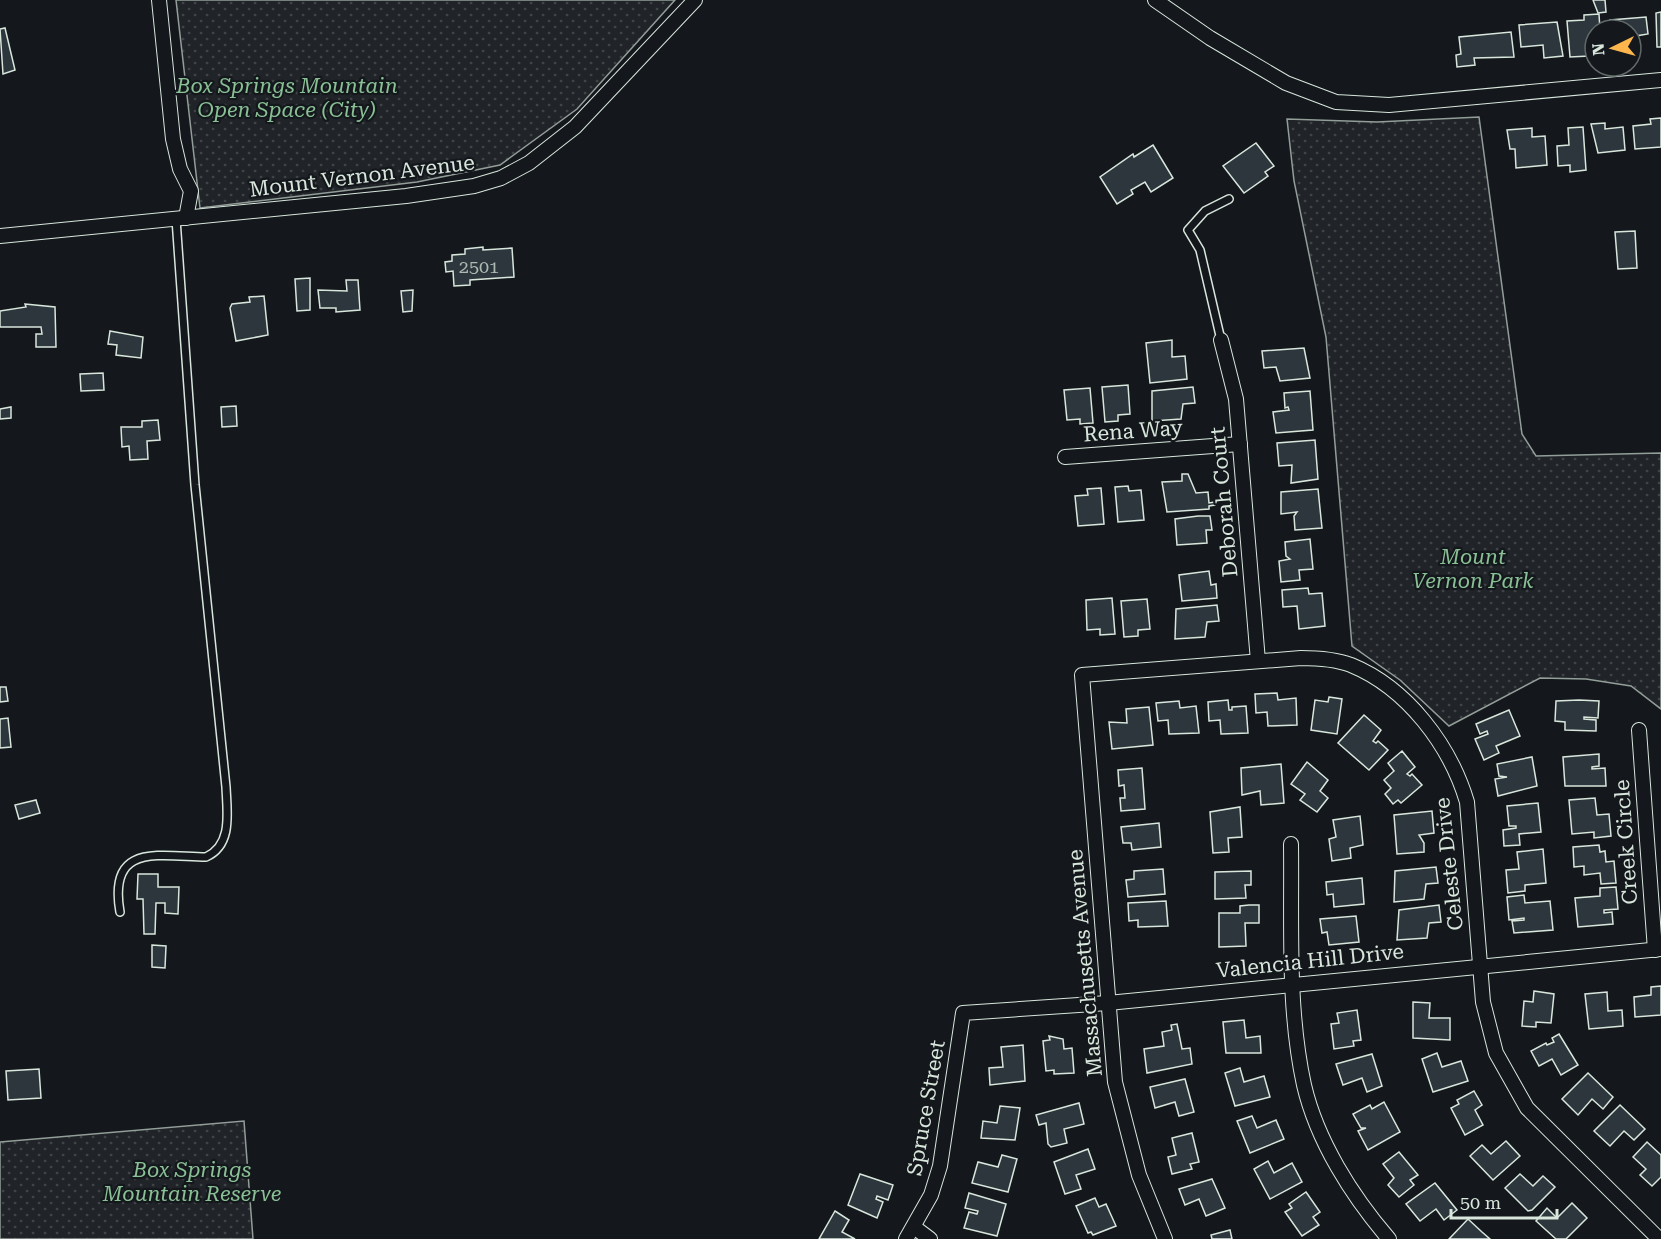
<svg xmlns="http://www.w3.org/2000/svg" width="1661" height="1239" font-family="'Roboto Serif',serif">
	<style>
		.park { fill: url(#park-dots); stroke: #939e99; stroke-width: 1.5 }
		.building { fill: #2c363c; stroke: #d8e6dc; stroke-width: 1.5 }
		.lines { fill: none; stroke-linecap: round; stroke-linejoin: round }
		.lane-casing { stroke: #d8e6dc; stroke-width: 10 }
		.street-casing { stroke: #d8e6dc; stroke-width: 16 }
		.lane { stroke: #14181c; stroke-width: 7 }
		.street { stroke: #14181c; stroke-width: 14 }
		.labels { text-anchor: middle; stroke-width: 4.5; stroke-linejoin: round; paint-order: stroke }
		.number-label { font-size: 18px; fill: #adbab4 }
		.park-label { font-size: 21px; font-style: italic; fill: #8ac095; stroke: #14181c }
		.street-label { font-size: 21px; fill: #d8e6dc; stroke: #14181c }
	</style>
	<defs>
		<pattern id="park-dots" width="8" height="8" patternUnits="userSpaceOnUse" patternTransform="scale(1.5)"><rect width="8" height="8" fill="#202428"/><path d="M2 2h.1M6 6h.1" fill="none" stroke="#404447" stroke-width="1.8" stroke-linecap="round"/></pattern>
	</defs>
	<rect width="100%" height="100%" fill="#14181c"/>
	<!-- park -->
	<g class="park">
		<path d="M176,0h499l-98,109 -77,56 -83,17 -217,26z"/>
		<path d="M1479,117l43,317 14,22 125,-3v256l-30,-23 -45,-7 -46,-1 -91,48 -49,-46 -48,-34 -26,-309 -32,-156 -7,-62 90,3z"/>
		<path d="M244,1121l9,118h-253v-97z"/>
	</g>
	<!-- building -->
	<g class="building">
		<path d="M1593,0h12l1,12 -8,1z"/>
		<path d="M1661,12v35h-4l-1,-34z"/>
		<path d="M1599,14l1,16h-5v20h-5l-1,6 -19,1 -3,-36 17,-1v-5z"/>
		<path d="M1646,17l2,17 -12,2 -1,14h-4v-20h-20l-1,-10z"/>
		<path d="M1557,22l6,34 -19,2 -1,-13 -22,2 -2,-22z"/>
		<path d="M5,28l10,42 -12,4 -3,-45z"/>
		<path d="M1511,32l3,25 -40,1 1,7 -18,2 -1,-12 5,-1 -2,-17z"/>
		<path d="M1661,118v29l-26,2 -2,-23 18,-2 -1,-5z"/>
		<path d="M1605,123v6l18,-2 2,23 -27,3 -7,-29z"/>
		<path d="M1583,127l3,43 -16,2v-7l-12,1 -1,-20 12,-1 -1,-17z"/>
		<path d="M1532,128v9l13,-1 2,29 -31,3 -1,-19h-5l-3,-19z"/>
		<path d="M1256,143l18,23 -9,6 3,4 -24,17 -21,-27z"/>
		<path d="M1153,145l20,33 -22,14 -6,-10 -14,8 2,4 -16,10 -17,-27 33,-23 1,3z"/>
		<path d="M1635,231l2,37 -19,1 -3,-37z"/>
		<path d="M483,247v3l29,-2 2,29 -44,3v5l-16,1 -1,-15 -7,1 -1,-10 7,-1v-6l13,-1v-5z"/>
		<path d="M310,278v32l-13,1 -2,-32z"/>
		<path d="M346,280h12l2,30 -24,2v-4h-16l-2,-18 29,1z"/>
		<path d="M413,290l-1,21 -9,1 -2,-21z"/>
		<path d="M264,296l4,39 -32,6 -6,-33 2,-4 18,-2 -1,-5z"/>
		<path d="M25,304l30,3 1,40h-20v-13h6l-1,-7h-41v-16l26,-4z"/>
		<path d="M110,331l33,6 -2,21 -25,-3 1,-10 -9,-1z"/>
		<path d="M1172,340v17l13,-1 2,23 -37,4 -4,-40z"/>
		<path d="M1304,348l6,30 -30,3 -4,-14 -12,1 -2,-17z"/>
		<path d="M103,373l1,17 -23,1 -1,-17z"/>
		<path d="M1128,385l2,29 -12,1v6l-13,1 -3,-35z"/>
		<path d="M1193,387l2,16 -12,1 -2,15 -29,2v-30z"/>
		<path d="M1090,388l3,35 -13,1v-5l-13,1 -3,-30z"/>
		<path d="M1310,391l3,39 -37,3 -3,-21 16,-2 -1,-3 -3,1 -1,-15z"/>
		<path d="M236,406l1,20 -15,1 -1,-20z"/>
		<path d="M11,407v11l-11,1v-10z"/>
		<path d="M158,420l2,20 -13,1 1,18 -18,1 -1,-14 -7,1 -1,-20h21v-6z"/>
		<path d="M1315,440l3,39 -27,4 1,-18 -13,1 -2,-23z"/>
		<path d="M1182,474h6l8,19 12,-1 1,11 6,-1v3l-6,1v3l-42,3 -5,-30 20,-1z"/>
		<path d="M1128,486l1,5 12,-1 3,30 -26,2 -3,-35z"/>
		<path d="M1101,488l3,36 -26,2 -3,-30 13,-1 -1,-6z"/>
		<path d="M1318,489l4,39 -27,2 -1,-14 3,-4 -16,2v-22z"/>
		<path d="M1198,516h12l2,14h-6l1,13 -30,2 -2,-26z"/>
		<path d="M1310,539l3,30 -14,1 1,10 -19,2 -2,-21 11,-2 -4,-3 -1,-14z"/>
		<path d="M1209,571l2,14 5,-1 1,14 -35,3 -3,-26z"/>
		<path d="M1308,588l1,6 13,-1 3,33 -26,3 -2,-23 -14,1 -1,-17z"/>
		<path d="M1112,598l3,36 -15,1v-6l-13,1 -1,-30z"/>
		<path d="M1147,599l3,30 -12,1v6l-14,1 -3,-36z"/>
		<path d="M1217,605l2,16 -12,1 -2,15 -30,2 1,-30z"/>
		<path d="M0,687h6l2,14 -8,1z"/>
		<path d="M1277,693l1,7 18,-2 1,27 -29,1 -1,-14 -11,1 -1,-19z"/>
		<path d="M1329,697l13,2 -5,35 -26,-4 4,-30 13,2z"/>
		<path d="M1228,700l1,10h3v-3l14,-1 2,27 -27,1 -1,-14 -11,1 -1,-19z"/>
		<path d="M1579,700l20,1 -1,17 -14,-1v2l12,1v11l-31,-1v-8l-10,-1 1,-20z"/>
		<path d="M1179,701l1,7 16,-2 3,27 -30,1 -1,-14 -10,1 -2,-18z"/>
		<path d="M1149,707l4,38 -41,4 -3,-27 18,1 -1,-14z"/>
		<path d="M1509,710l11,26 -24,10 3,7 -15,7 -9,-21 13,-5 -1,-3 -7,3 -4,-10z"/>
		<path d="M1364,715l17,15 -8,11 3,2 2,-2 10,9 -19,20 -31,-27z"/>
		<path d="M8,718l3,29 -11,1v-29z"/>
		<path d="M1402,751l13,16 -8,7 3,2 2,-2 10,11 -21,18 -3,-3 -5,4 -8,-10 6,-6 -7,-8 10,-9 -6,-8z"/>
		<path d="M1599,754v12l-7,1v2l13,-1 1,18h-41l-2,-29z"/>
		<path d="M1532,757l5,29 -39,10 -3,-17 12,-2 -8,-1 -2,-12z"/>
		<path d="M1307,762l21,18 -8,11 8,7 -11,14 -17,-12 5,-6 -14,-10z"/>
		<path d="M1281,764l3,39 -23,2 -1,-14 -18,4 -1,-27z"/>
		<path d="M1142,768l3,41 -24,2 -1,-13h5l-1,-13 -5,1 -1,-16z"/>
		<path d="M1595,798l2,17 12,-1 2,22 -17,2v-6l-22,2 -3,-34z"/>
		<path d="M36,800l4,13 -21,6 -4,-14z"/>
		<path d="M1538,803l3,29 -22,2 1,11 -16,1 -1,-16 13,-2v-2h-7l-2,-20z"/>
		<path d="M1240,807l2,30 -14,1 1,14 -16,1 -3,-41z"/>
		<path d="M1432,811l2,22 -15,2 5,8v9l-27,2 -3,-39z"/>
		<path d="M1360,816l3,29 -13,3 1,10 -19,3 -3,-22 7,-2 -3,-17z"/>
		<path d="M1159,823l2,24 -29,3 -1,-7h-8l-2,-16z"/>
		<path d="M1599,845l1,7 5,-1 1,11 8,-1 2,22 -15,1 -1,-11 -16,2v-9l-10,1 -1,-20z"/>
		<path d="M1543,849l3,34 -21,2v6l-17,2 -2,-23 13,-1 -2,-17z"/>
		<path d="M1436,867l2,16 -12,1 -2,15 -30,3 1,-31z"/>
		<path d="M1163,869l2,25 -37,3 -2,-17 8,-1v-8z"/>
		<path d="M1251,871v14h-6l1,13 -31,1v-27z"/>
		<path d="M138,874h20v13h21l-1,27 -13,-1v-10h-9l-1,31h-11l-1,-35h-6z"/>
		<path d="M1362,878l2,26 -30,3 -1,-13 -6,1 -1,-13z"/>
		<path d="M1616,887l2,22 -14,1v3l8,-1 1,12 -35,3 -3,-29 25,-2v-8z"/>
		<path d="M1524,895l1,8 25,-2 3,29 -39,3 -2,-12 12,-1v-2l-15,2 -2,-23z"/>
		<path d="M1166,901l2,25 -30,1v-7l-9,1 -1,-18z"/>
		<path d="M1249,905h10v18h-14l1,23 -27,1v-34h21v-7z"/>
		<path d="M1439,905l2,17 -12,1 -2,15 -30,2 2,-30z"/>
		<path d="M1356,916l3,26 -30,3 -2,-13 -5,1 -2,-14z"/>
		<path d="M152,945l14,1 -1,22 -13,-1z"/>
		<path d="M1661,986v29l-26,2 -1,-20 17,-2v-8z"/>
		<path d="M1534,991l20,3 -3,29 -15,-1v5l-14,-1 2,-25 9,1z"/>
		<path d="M1607,992l1,19 14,-1 1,16 -34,3 -4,-35z"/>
		<path d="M1413,1002l17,1 -1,15h21v22l-37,-2z"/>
		<path d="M1357,1010l4,30 -8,1 1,5 -20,3 -3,-25 8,-1 -2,-10z"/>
		<path d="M1244,1020l2,18 14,-2 1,17h-35l-3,-31z"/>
		<path d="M1177,1024l5,25 8,-1 2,16 -45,9 -3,-24 20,-3 -2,-14 10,-2 -1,-5z"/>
		<path d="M1559,1034l19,31 -17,10 -9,-16 -13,7 -8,-15 15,-8 1,2 7,-3 -2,-4z"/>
		<path d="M1049,1036l14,3 1,10 8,-1 2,25 -20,1v-4l-8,1 -3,-30 7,-1z"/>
		<path d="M1023,1045l2,36 -35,4 -1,-17 14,-1 -2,-20z"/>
		<path d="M1437,1053l5,14 19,-6 7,20 -35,11 -11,-33z"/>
		<path d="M1372,1054l10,32 -15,6 -5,-14 -19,7 -7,-21z"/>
		<path d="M1240,1068l4,14 20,-6 6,21 -35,9 -10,-33z"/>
		<path d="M39,1069l2,29 -33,2 -2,-29z"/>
		<path d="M1588,1073l25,24 -10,12 -11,-10 -14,16 -16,-16z"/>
		<path d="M1185,1079l9,33 -15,4 -4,-14 -20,6 -5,-21z"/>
		<path d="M1474,1091l8,14 -7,5 8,15 -18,10 -14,-27 8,-4 -2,-4z"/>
		<path d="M1384,1102l16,30 -32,18 -10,-19 8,-3h-5l-8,-14 17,-9 2,4z"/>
		<path d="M1079,1103l5,21 -20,5 3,14 -16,4 -3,-3 -2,-21 -7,2 -3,-10z"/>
		<path d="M1620,1105l25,24 -11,11 -10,-9 -14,15 -16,-15z"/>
		<path d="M1000,1106l20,2 -5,32 -34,-2 2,-17 14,2z"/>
		<path d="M1252,1116l5,12 19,-8 8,19 -34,14 -13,-32z"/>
		<path d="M1192,1133l7,29 -9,2 2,5 -20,5 -4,-17 8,-2 -4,-17z"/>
		<path d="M1506,1141l14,15 -27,24 -23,-24 12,-11 9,9z"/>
		<path d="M1647,1142l14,13v22l-9,9 -12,-11 6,-6 -13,-12z"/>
		<path d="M1088,1149l7,20 -19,6 5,14 -16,5 -11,-32z"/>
		<path d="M1399,1152l19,23 -8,5 4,5 -15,12 -11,-12 6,-7 -11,-14z"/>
		<path d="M1002,1155l15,4 -9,33 -36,-9 6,-21 20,5z"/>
		<path d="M1268,1161l6,12 18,-10 10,19 -32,17 -16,-30z"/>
		<path d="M860,1174l33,11 -5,15 -11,-4 -1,3 7,3 -6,16 -29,-13z"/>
		<path d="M1520,1174l13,12 10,-10 12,11 -23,23 -4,1 -23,-23z"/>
		<path d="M1212,1179l13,29 -19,8 -7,-17 -14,6 -6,-16z"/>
		<path d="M1435,1183l22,27 -13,10 -8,-11 -16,12 -14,-17z"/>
		<path d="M1306,1192l14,20 -7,5 6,8 -17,11 -17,-24 7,-4 -3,-4z"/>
		<path d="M969,1193l37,11 -9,32 -33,-8 5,-16 8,2 1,-3 -13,-3z"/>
		<path d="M1095,1198l4,9 7,-3 10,22 -23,9 -2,-3 -3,1 -12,-27z"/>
		<path d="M1572,1203l15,15 -21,21h-10l-20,-18 11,-13 10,10z"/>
		<path d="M835,1211l14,9 -7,12 13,7h-36z"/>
		<path d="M1468,1219l14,13 8,7h-41z"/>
		<path d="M1230,1230l2,9h-20l-1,-4z"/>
	</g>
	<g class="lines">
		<defs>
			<g id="lane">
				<path d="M1221,340l-21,-90 -12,-20 17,-19 24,-12"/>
				<path d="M120,912c-12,-69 37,-56 86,-55 27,-12 21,-45 20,-70l-31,-302 -19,-266"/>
			</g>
			<g id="street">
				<path d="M159,0l14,139 7,30 11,22 -5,27"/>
				<path d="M1155,0l55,38 76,45 50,19 53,3 272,-25"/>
				<path d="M0,236l406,-40 68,-10 27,-8 28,-15 46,-36 120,-127"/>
				<path d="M1221,340l15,59 22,262"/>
				<path d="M1065,457l175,-13"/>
				<path d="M1639,730l16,220"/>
				<path d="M1291,844c1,79 -4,163 13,241 13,56 48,111 85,154"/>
				<path d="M914,1227l16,12"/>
				<path d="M906,1239l25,-44 9,-29 23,-153 145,-10 553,-54"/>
				<path d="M1165,1239l-26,-64 -24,-93 -33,-407 219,-17c17,0 34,1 50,7 56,23 99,80 116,137l16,200 13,51 31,55 132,131"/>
			</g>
		</defs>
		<!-- lane casing -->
		<use href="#lane" class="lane-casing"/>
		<!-- street casing -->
		<use href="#street" class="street-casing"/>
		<!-- lane -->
		<use href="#lane" class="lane"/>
		<!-- street -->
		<use href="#street" class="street"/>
	</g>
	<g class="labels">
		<!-- number labels -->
		<g class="number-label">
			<text x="479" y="273">2501</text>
		</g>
		<!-- park labels -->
		<g class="park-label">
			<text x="287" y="93">Box Springs Mountain<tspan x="287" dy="24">Open Space (City)</tspan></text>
			<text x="1473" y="564">Mount<tspan x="1473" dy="24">Vernon Park</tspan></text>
			<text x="192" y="1177">Box Springs<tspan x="192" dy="24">Mountain Reserve</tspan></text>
		</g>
		<!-- street labels -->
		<g class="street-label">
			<text transform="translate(362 176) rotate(-7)" y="7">Mount Vernon Avenue</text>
			<text transform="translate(1133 431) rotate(-4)" y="7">Rena Way</text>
			<text transform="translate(1224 502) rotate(-95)" y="7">Deborah Court</text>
			<text transform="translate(1626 842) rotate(-94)" y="7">Creek Circle</text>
			<text transform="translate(1449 864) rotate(-96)" y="7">Celeste Drive</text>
			<text transform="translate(1310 961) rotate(-6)" y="7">Valencia Hill Drive</text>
			<text transform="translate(1085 963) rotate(-95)" y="7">Massachusetts Avenue</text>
			<text transform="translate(926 1108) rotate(-80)" y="7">Spruce Street</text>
		</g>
	</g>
	<!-- north arrow -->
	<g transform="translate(1613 48) rotate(265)"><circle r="28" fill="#14181c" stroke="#626a69" stroke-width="1.5"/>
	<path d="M0-4.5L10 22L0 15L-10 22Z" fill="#ffb74d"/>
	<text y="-9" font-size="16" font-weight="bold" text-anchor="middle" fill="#d8e6dc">N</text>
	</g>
	<!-- scale -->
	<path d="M1451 1209v9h106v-9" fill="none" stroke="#d8e6dc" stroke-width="3"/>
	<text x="1460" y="1209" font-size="18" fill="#d8e6dc" stroke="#14181c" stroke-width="4.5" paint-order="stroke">50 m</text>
</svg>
